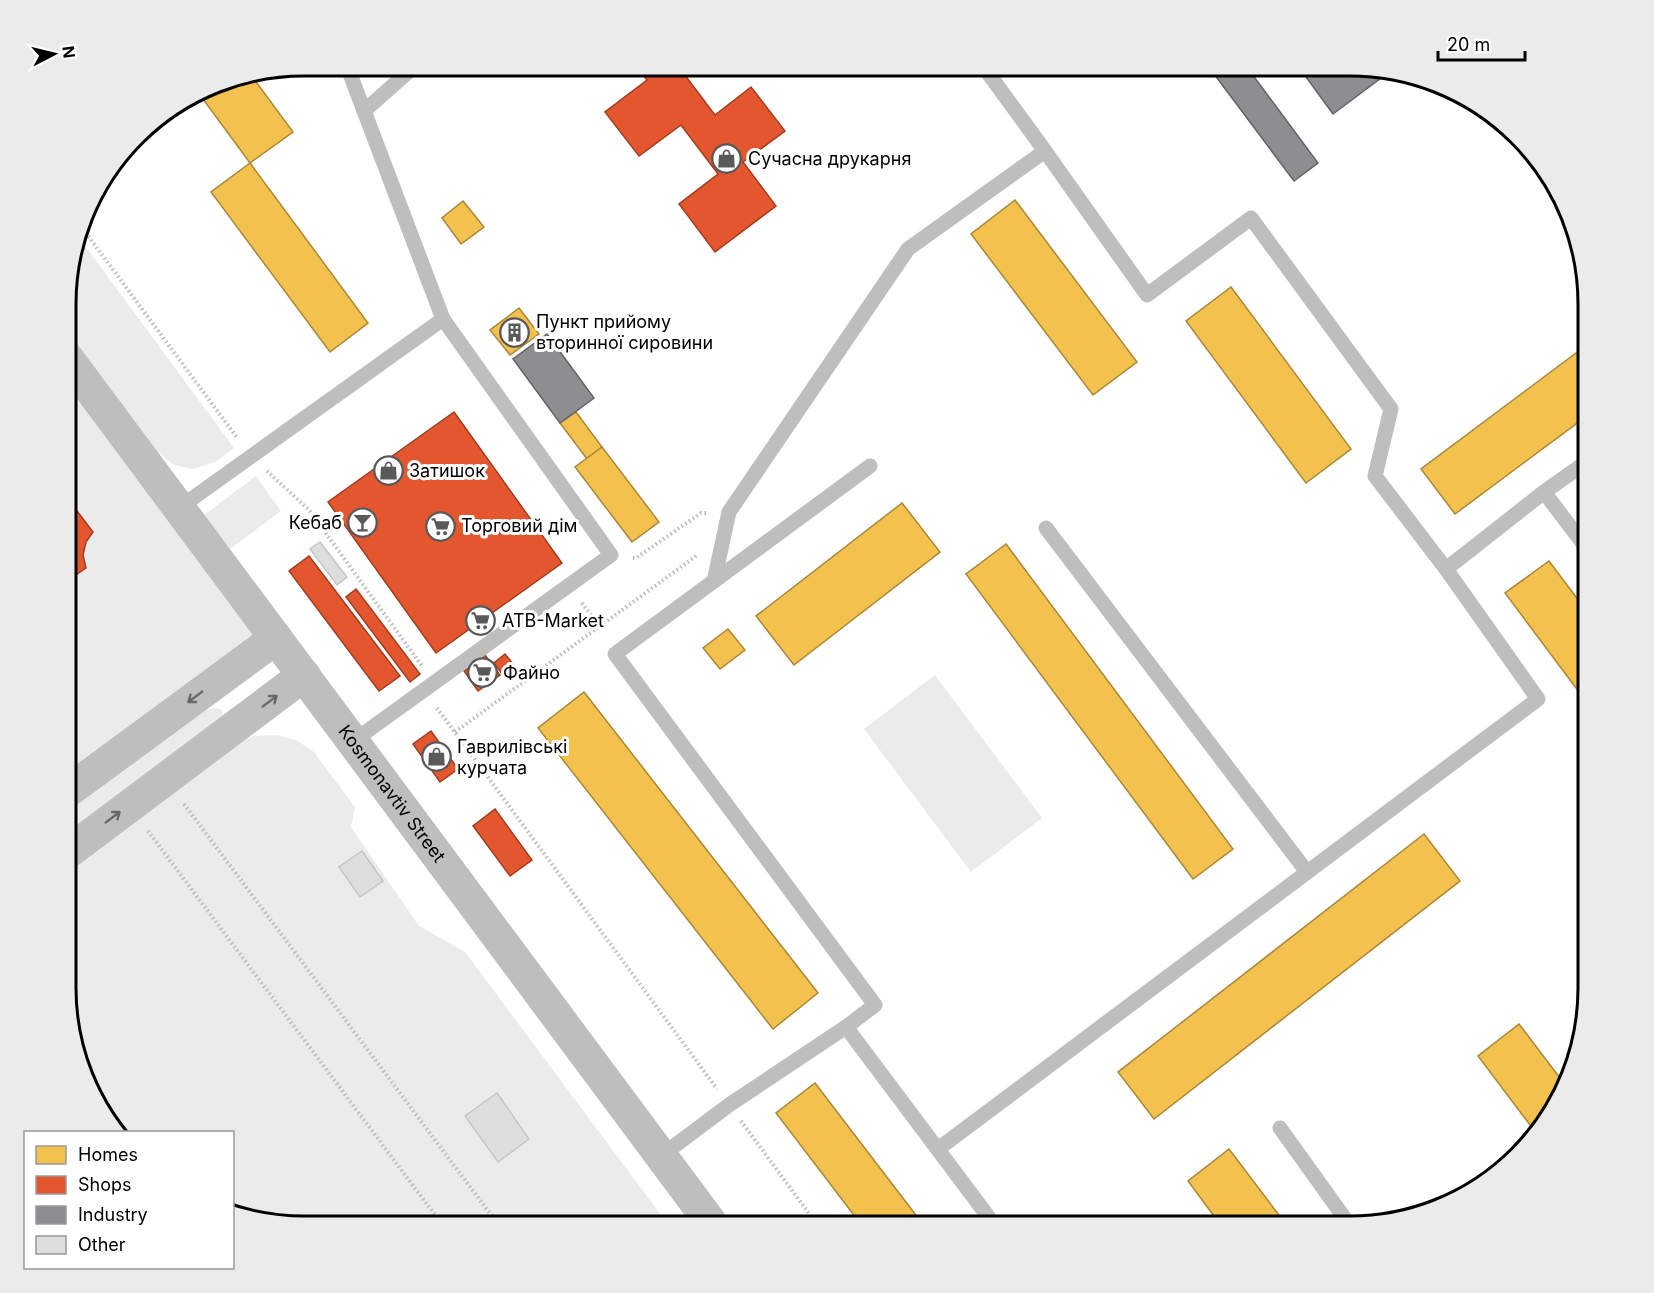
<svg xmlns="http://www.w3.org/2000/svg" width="1654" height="1293" font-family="Inter,sans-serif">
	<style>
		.green { fill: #ebebeb }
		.homes { fill: #f2c14e; stroke: #a98737; stroke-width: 1.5 }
		.shops { fill: #e4572e; stroke: #a03d20; stroke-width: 1.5 }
		.industry { fill: #8d8d92; stroke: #636366; stroke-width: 1.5 }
		.building { fill: #dedede; stroke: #c6c6c6; stroke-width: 1.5 }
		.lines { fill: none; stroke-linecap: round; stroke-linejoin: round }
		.path { stroke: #b9b9b9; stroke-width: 4; stroke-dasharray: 1.5 3; stroke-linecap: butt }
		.service { stroke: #bebebe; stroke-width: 15 }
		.tertiary { stroke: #bebebe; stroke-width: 33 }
		.oneway { stroke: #686868 }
		.labels { text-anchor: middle; stroke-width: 6; stroke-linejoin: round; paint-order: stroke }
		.poi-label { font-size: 18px; fill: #000; stroke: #fff; text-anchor: start }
		.street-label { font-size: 18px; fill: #000; stroke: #fff }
		.rim { fill: none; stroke: #000; stroke-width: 3 }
	</style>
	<rect width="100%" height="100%" fill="#fff"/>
	<!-- green -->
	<g class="green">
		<path d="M80,239l154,209 -19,14 -22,7 -19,-4 -21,-17 -85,-114v-61z"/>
		<path d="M68,359l208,279 -209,154z"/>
		<path d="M256,476l25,35 -51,38 -26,-34z"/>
		<path d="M935,675l107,143 -71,54 -107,-143z"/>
		<path d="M215,708l7,2 1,8 -156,120v-25l139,-103z"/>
		<path d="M276,735l20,5 17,11 42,56 -4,20 68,99 46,26 205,275h-381l-56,-14 -1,-81h-112l-30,-38 -23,-90v-131l161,-124 25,-13z"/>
	</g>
	<!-- homes -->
	<g class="homes">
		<path d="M251,75l42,57 -43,31 -50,-68 28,-16z"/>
		<path d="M250,163l118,160 -38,29 -119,-160z"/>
		<path d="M1015,200l122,162 -44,33 -122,-161z"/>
		<path d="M463,201l21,26 -23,17 -19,-26z"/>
		<path d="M1231,287l120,162 -45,34 -120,-162z"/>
		<path d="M519,308l20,26 -29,21 -20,-25z"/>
		<path d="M1588,344v71l-133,99 -34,-45z"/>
		<path d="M576,412l26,35 -15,12 -27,-36z"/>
		<path d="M602,447l57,75 -27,20 -57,-75z"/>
		<path d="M902,503l38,49 -146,113 -38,-49z"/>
		<path d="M1006,544l227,305 -40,30 -227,-305z"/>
		<path d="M1549,561l39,52v91l-83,-111z"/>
		<path d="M728,629l17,21 -25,19 -17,-21z"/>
		<path d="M584,692l234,301 -45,36 -235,-301z"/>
		<path d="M1424,834l36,47 -306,238 -36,-47z"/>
		<path d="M1519,1024l47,62 -30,47 -58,-77z"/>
		<path d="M815,1083l110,144h-62l-87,-114z"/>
		<path d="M1229,1149l59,78h-66l-34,-46z"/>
	</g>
	<!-- shops -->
	<g class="shops">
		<path d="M637,66h41l37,49 36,-28 34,44 -42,31 33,44 -61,46 -36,-48 39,-30 -37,-49 -42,31 -34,-44 42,-32z"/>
		<path d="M454,412l108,151 -126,90 -108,-151z"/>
		<path d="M68,499l25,33 -7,10 -3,13 3,13 -19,13z"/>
		<path d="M309,556l91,120 -21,15 -90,-120z"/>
		<path d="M356,589l64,85 -10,8 -64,-85z"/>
		<path d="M505,654l9,11 -12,9 -8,-11z"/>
		<path d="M485,655l15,20 -22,16 -14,-20z"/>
		<path d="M431,731l27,38 -18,13 -27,-38z"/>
		<path d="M495,809l37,51 -22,16 -37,-50z"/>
	</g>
	<!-- industry -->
	<g class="industry">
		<path d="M1208,66h38l72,97 -24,18z"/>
		<path d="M1298,66h67l24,6 -56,42z"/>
		<path d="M547,334l47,64 -34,25 -47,-64z"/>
	</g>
	<!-- building -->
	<g class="building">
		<path d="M320,542l27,35 -10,8 -27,-36z"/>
		<path d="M362,851l21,30 -23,16 -21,-30z"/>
		<path d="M497,1093l32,46 -31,23 -33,-46z"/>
	</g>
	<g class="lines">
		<!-- path -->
		<g class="path">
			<path d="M83,229l155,210"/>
			<path d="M267,471l42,39 113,156"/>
			<path d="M633,558h3l65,-45h6"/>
			<path d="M582,603l18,24"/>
			<path d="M437,708l280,381"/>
			<path d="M455,732l241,-176"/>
			<path d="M184,804l316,423"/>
			<path d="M148,831l296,396"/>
			<path d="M741,1121l78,106"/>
		</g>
		<!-- service -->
		<g class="service">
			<path d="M347,66l96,253"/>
			<path d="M364,111l51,-45"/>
			<path d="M1045,151l102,144 104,-77 140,191 -16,67 71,93"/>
			<path d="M1544,492l44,58"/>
			<path d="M179,508l264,-189 168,236 -259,187"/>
			<path d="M1046,528l261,344"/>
			<path d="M714,581l15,-69 179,-263 137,-98 -62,-85"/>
			<path d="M846,1027l29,-22 -260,-351 255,-188"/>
			<path d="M1280,1128l71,99"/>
			<path d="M938,1149l600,-450 -92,-130 98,-77 44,-31"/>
			<path d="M661,1156l68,-51 117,-78 150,200"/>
		</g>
		<!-- tertiary -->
		<g class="tertiary">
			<path id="s1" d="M68,359l646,868"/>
			<path d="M67,792l209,-154"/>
			<path d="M67,853l237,-178"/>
		</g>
	</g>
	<!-- one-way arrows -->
	<defs><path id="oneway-shaft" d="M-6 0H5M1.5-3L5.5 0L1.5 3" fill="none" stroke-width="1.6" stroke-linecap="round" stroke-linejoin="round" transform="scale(1.5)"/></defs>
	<g class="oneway">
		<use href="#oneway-shaft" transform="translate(195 697) rotate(143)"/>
		<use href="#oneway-shaft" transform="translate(270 701) rotate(-37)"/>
		<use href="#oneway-shaft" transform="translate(113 817) rotate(-37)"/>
	</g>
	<!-- icons -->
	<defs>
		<symbol id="shop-ring" viewBox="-11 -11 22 22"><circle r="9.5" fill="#fff" stroke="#595959" stroke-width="1.5"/><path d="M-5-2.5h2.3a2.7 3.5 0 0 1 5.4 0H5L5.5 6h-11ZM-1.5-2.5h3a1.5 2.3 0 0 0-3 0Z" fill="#595959"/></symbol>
		<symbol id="building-ring" viewBox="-11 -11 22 22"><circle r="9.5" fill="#fff" stroke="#595959" stroke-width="1.5"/><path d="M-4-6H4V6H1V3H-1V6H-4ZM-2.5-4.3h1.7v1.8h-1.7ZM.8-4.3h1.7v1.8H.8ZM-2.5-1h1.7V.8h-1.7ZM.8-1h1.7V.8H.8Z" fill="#595959"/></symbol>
		<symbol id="bar-ring" viewBox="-11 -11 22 22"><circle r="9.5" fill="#fff" stroke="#595959" stroke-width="1.5"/><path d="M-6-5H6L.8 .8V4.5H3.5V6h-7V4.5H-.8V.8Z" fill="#595959"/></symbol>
		<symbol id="supermarket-ring" viewBox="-11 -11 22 22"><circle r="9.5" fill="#fff" stroke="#595959" stroke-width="1.5"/><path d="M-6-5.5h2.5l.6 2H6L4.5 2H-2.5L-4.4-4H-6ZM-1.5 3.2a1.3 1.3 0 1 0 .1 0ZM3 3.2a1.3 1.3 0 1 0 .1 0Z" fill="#595959"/></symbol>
	</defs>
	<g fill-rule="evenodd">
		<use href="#shop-ring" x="710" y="142" width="33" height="33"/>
		<use href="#building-ring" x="498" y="316" width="33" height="33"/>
		<use href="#shop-ring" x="372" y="454" width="33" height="33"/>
		<use href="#bar-ring" x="346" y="506" width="33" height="33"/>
		<use href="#supermarket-ring" x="424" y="510" width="33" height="33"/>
		<use href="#supermarket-ring" x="464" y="604" width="33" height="33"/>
		<use href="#supermarket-ring" x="466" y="656" width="33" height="33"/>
		<use href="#shop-ring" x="420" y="740" width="33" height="33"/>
	</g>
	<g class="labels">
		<!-- poi labels -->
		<g class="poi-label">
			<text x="748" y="165">Сучасна друкарня</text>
			<text x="536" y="328">Пункт прийому<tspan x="536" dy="21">вторинної сировини</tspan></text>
			<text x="409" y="477">Затишок</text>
			<text x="342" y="529" text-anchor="end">Кебаб</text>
			<text x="461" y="532">Торговий дім</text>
			<text x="502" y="627">ATB-Market</text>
			<text x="503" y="679">Файно</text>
			<text x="457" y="753">Гаврилівські<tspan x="457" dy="21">курчата</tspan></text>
		</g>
		<!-- street labels -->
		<g class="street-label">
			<text dy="6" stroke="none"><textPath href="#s1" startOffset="542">Kosmonavtiv Street</textPath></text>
		</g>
	</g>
	<!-- crop -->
	<path d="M0 0H1654V1293H0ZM304 76H1350A228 228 0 0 1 1578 304V988A228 228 0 0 1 1350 1216H304A228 228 0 0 1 76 988V304A228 228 0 0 1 304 76Z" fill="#ebebeb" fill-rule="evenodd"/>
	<path class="rim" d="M304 76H1350A228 228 0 0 1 1578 304V988A228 228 0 0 1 1350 1216H304A228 228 0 0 1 76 988V304A228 228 0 0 1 304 76Z"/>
	<!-- legend -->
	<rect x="24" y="1131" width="210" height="138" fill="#ffffff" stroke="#999999" stroke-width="1.5"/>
	<rect x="36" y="1146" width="30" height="18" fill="#f2c14e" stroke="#999999" stroke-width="1.5"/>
	<text x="78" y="1161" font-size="18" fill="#000000">Homes</text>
	<rect x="36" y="1176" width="30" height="18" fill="#e4572e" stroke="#999999" stroke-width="1.5"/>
	<text x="78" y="1191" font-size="18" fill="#000000">Shops</text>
	<rect x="36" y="1206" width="30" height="18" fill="#8d8d92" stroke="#999999" stroke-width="1.5"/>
	<text x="78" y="1221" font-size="18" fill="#000000">Industry</text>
	<rect x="36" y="1236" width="30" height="18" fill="#dedede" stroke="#999999" stroke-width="1.5"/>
	<text x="78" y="1251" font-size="18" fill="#000000">Other</text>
	<!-- north arrow -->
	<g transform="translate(54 54) rotate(83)" stroke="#ffffff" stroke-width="4.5" paint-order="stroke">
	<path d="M0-4.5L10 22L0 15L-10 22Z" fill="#000000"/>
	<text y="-9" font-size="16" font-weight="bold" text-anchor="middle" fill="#000000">N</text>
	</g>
	<!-- scale -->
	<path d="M1438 51v9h87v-9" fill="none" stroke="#000000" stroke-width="3"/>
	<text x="1447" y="51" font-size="18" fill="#000000" stroke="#ffffff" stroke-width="4.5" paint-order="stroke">20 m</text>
</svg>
